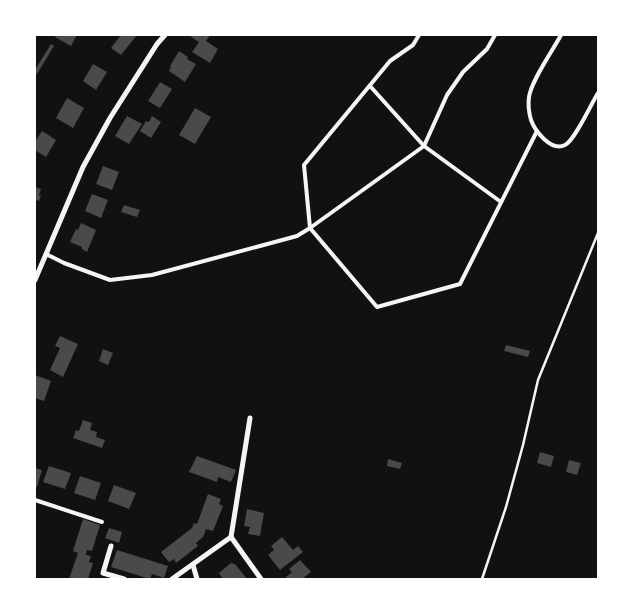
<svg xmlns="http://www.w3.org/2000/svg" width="633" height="614" font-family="Poppins,sans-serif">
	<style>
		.building { fill: #4a4a4a }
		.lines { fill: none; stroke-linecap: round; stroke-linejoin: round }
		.path { stroke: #f5f5f5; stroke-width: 2.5 }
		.service { stroke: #f5f5f5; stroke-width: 4 }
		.minor { stroke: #f5f5f5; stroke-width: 5 }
	</style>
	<rect width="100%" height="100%" fill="#111"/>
	<!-- building -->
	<g class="building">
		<path d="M56,35h21l-6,11 -16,-9z"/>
		<path d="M121,35h16l-16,20 -10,-7z"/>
		<path d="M192,35h18l-4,6 12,8 -8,14 -18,-11 7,-10 -8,-5z"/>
		<path d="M51,44l3,2 -17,28 -2,-1v-3z"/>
		<path d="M179,51l9,6 -1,2 9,5 -11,18 -16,-11 2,-4 -1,-1z"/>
		<path d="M93,64l14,8 -11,18 -13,-9z"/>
		<path d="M160,82l12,7 -12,19 -12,-7z"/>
		<path d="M67,98l17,10 -11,20 -17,-10z"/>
		<path d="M195,108l16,9 -16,27 -16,-9z"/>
		<path d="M127,116l15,8 -13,20 -14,-8z"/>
		<path d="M152,116l9,6 -10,16 -11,-7 6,-10 3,1z"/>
		<path d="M42,131l14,9 -10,17 -11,-7v-8z"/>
		<path d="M103,166l16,6 -7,18 -16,-6z"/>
		<path d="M35,187l6,2 -2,6 2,1 -2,5 -2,-1 -2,4z"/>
		<path d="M92,194l16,6 -7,18 -16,-7z"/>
		<path d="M124,205l16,5 -3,7 -16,-5z"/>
		<path d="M81,223l15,7 -9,22 -5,-3v-2l-12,-5 6,-13 2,1z"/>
		<path d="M60,336l18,8 -15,33 -13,-7 10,-22 -5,-2z"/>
		<path d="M506,345l24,6 -2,6 -24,-6z"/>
		<path d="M103,349l10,4 -5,12 -9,-4z"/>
		<path d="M35,375l16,6 -7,20 -9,-3z"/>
		<path d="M83,420l9,3 -2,7 7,2 -1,5 9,3 -3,8 -29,-10 3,-8 3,1z"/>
		<path d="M540,452l14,4 -3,11 -14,-4z"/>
		<path d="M197,456l39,14 -5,12 -13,-5 -1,5 -28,-10z"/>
		<path d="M388,459l14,4 -2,6 -13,-3z"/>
		<path d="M569,460l12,3 -4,12 -11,-3z"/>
		<path d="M49,466l22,7 -6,16 -22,-7z"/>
		<path d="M35,468l7,2 -5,17 -2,-1z"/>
		<path d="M80,476l21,7 -6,17 -21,-7z"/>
		<path d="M114,485l22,8 -7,16 -21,-8z"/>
		<path d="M208,494l13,5 -2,5 4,2 -10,25 -7,-2 -3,8 -7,6 2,3 -22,17 -2,-4 -5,3 -8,-10 31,-24 2,-5 3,1z"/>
		<path d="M247,509l17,4 -4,23 -12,-2 2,-7 -6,-1z"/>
		<path d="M83,519l17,6 -8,26 -5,-1 -1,5 5,1 -2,6 4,1 -5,16h-19l9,-26 -5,-2z"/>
		<path d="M109,528l13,4 -3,11 -14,-5z"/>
		<path d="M282,537l11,13 5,-4 5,6 -23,18 -12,-15 6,-5 -3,-4z"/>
		<path d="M117,550l51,16 -4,12 -12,-4 -2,5 -39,-12z"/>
		<path d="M300,560l11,12 -9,7h-16l-1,-1 7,-6 -3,-3z"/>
		<path d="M231,563l4,1 12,15h-24l-4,-6z"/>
	</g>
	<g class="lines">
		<!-- path -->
		<path class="path" d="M482,579l24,-72 17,-62 15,-65 60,-147"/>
		<!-- service -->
		<g class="service">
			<path d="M561,35c-8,15 -30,46 -32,62 -1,7 0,16 2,23 4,11 20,32 34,25 10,-5 26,-41 33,-52"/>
			<path d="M370,86l54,60 77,56"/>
			<path d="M310,228l114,-82 23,-51 16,-23 24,-23 8,-14"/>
			<path d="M310,228l-6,-63 86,-104 23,-16 6,-10"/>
			<path d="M46,254l18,9 46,17 42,-5 145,-39 13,-8 67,79 83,-23 77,-153"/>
			<path d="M35,500l67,22"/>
		</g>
		<!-- minor -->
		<g class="minor">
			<path d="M35,280l48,-113 27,-49 47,-74 8,-9"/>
			<path d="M231,537l19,-119"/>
			<path d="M231,537l30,42"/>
			<path d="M111,546l-8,27 21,6"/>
			<path d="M193,565l4,14"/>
			<path d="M172,579l59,-42"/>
		</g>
	</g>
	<!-- border -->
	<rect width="633" height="614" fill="none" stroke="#ffffff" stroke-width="72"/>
</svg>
